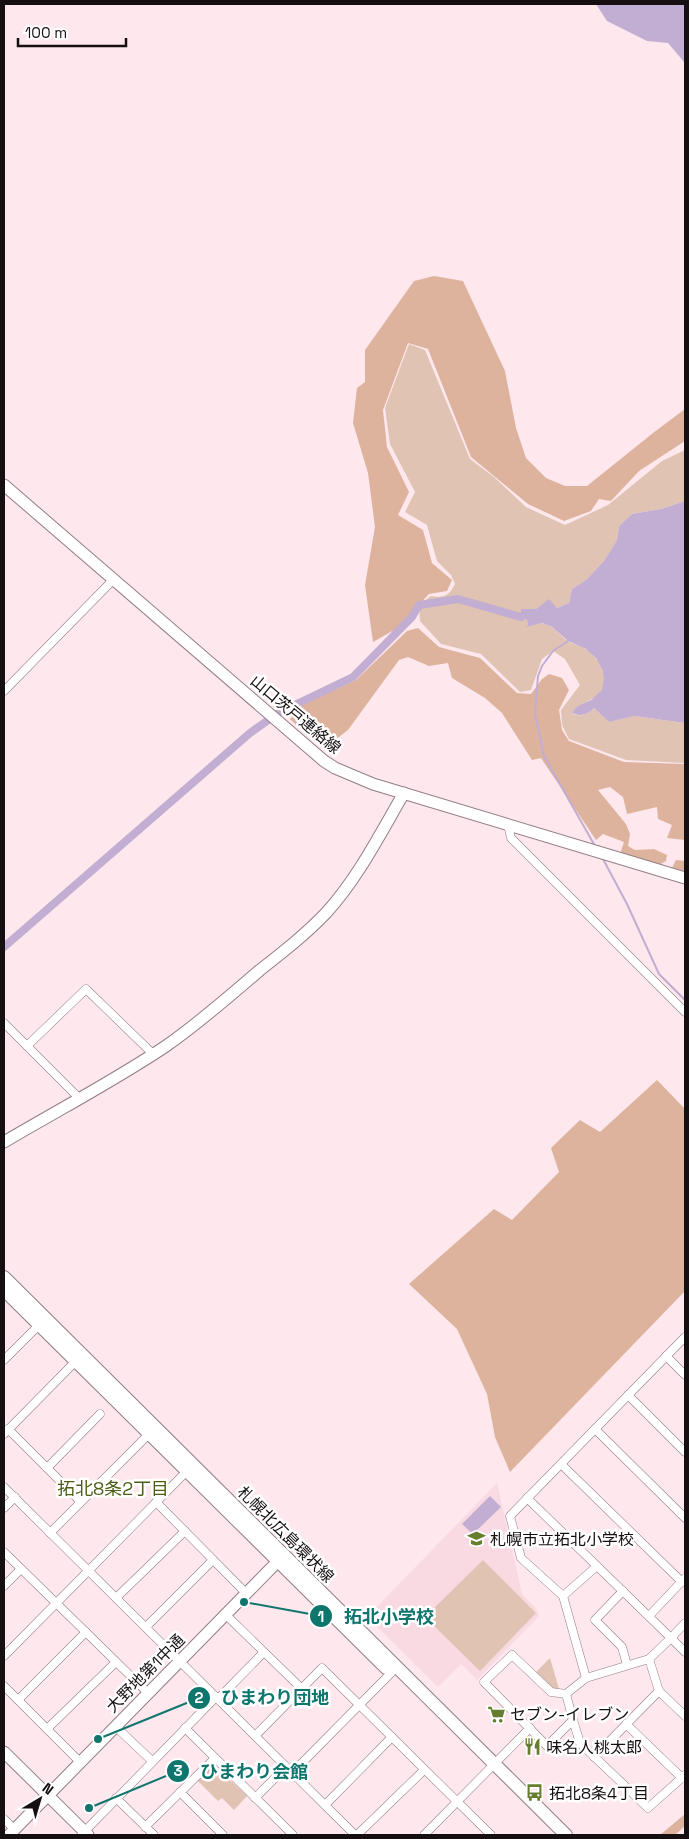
<svg xmlns="http://www.w3.org/2000/svg" width="689" height="1839" font-family="'Space Grotesk','Noto Sans JP',sans-serif">
	<style>
		.built { fill: #f9d9e2 }
		.green { fill: #e0c3b3 }
		.forest { fill: #ddb39d }
		.water { fill: #c2add3 }
		.lines { fill: none; stroke-linecap: round; stroke-linejoin: round }
		.stream { stroke: #c2add3; stroke-width: 2 }
		.canal { stroke: #c2add3; stroke-width: 8 }
		.street-casing { stroke: #927e83; stroke-width: 9 }
		.secondary-casing { stroke: #927e83; stroke-width: 13 }
		.primary-casing { stroke: #927e83; stroke-width: 14 }
		.street { stroke: #fff; stroke-width: 8 }
		.secondary { stroke: #fff; stroke-width: 11 }
		.primary { stroke: #fff; stroke-width: 12 }
		.labels { text-anchor: middle; stroke-width: 5; stroke-linejoin: round; paint-order: stroke }
		.street-label { font-size: 16px; fill: #160f11; stroke: #fff }
		.poi-label { font-size: 16px; fill: #160f11; stroke: #fff; text-anchor: start }
		.neighbourhood-label { font-size: 18px; fill: #4b5f16; stroke: #fff }
		.leader { fill: none; stroke: #0f766e; stroke-width: 2 }
		.callout-dot { fill: #0f766e; stroke: #fff; stroke-width: 2 }
		.mark-label { font-size: 15px; text-anchor: middle; font-weight: bold; fill: #fff }
		.callout-label { font-size: 18px; text-anchor: middle; font-weight: bold; fill: #0f766e; stroke: #fff; stroke-width: 5; stroke-linejoin: round; paint-order: stroke }
	</style>
	<rect width="100%" height="100%" fill="#fee7ed"/>
	<!-- built -->
	<path class="built" d="M497,1483l25,111 14,14 3,8 -62,64 -16,-16 -23,23 -71,-70z"/>
	<!-- green -->
	<g class="green">
		<path d="M409,344l16,6 45,109 24,18 32,30 39,18 43,-20 54,-44 23,-11v51l-24,8 -29,5 -13,12 -2,14 -13,21 -18,19 -14,9 -3,14 -12,5 -8,-8 -13,9 -15,1v7l6,3 1,5 -2,1c6,-1 13,-4 19,-2 10,3 15,12 24,18 6,3 13,4 18,8 10,6 24,28 15,40 -8,11 -22,12 -30,24 9,3 15,1 22,-6l15,14 25,-6 51,7v40l-59,-3 -57,-21 -7,-14 -1,-15 19,-25 -15,-26 -12,-8 -11,8 -11,31 -11,2 -39,-38 -40,-10 -21,-23 -1,-16 12,-9c13,2 18,0 24,-12l-4,-9 -14,-14 -10,-36 -22,-13 10,-20 -25,-48 -5,-36z"/>
		<path d="M483,1560l53,53 -56,58 -55,-54z"/>
		<path d="M550,1658l9,31 -6,-1 -17,-16z"/>
		<path d="M213,1766l3,1 31,29 -13,14 -12,-12 -4,3 -20,-20z"/>
	</g>
	<!-- forest -->
	<g class="forest">
		<path d="M434,276l29,5 42,90 11,57 10,30 20,20 19,8h22l66,-53 32,-24v32l-46,30 -28,30 -12,-2 -8,12 -27,10 -36,-17 -57,-47 -43,-108 -20,-6 -25,67 4,37 22,45 -11,23 25,15 9,33 20,17 -5,11 -18,3 -33,35 -23,13 -8,-57 10,-58 -7,-54 -15,-50 4,-35 8,-6v-32l49,-69z"/>
		<path d="M418,628l21,19 41,11 37,35 14,1 11,-15 7,-5 13,4 7,12 -10,20 3,20 7,11 55,21 61,2v76l-18,-2 5,-13 -14,-6 -1,-12 -30,7 -4,-17 -13,-10 -12,3 28,34 4,10 -2,12 7,4 19,-1 13,6 -1,6 -7,4 -39,-11 4,-12 -21,-8 -7,6 -55,-82 -9,2 -30,-47 -17,-15 -33,-20 -4,-15 -19,3 -21,-9 -9,3 -51,70 -13,10 -27,-4 -18,-17 11,-14 55,-25 51,-49z"/>
		<path d="M676,860l9,1v10l-13,-3z"/>
		<path d="M657,1080l28,29v182l-175,181 -15,-35 -8,-43 -30,-65 -48,-45 85,-75 18,11 47,-48 -8,-24 29,-28 20,12z"/>
		<path d="M685,1814v12l-10,9h-15z"/>
	</g>
	<!-- water -->
	<g class="water">
		<path d="M596,4h89v59l-17,-20 -21,-2 -40,-20z"/>
		<path d="M685,501v222l-51,-7 -25,6 -15,-14c-7,7 -13,9 -22,5l6,-7 13,-6 11,-10 2,-11 -1,-8 -7,-13 -10,-9 -18,-8 -16,-14 -10,-4 -17,4 3,-2 -1,-5 -6,-3v-8h15l13,-10 8,9 12,-5 3,-14 14,-9 18,-19 13,-21 2,-14 13,-12 29,-5z"/>
		<path d="M490,1496l11,11 -28,27 -11,-10z"/>
	</g>
	<g class="lines">
		<!-- stream -->
		<g class="stream">
			<path d="M568,641l-15,10 -11,15 -4,10 -3,38 9,42 51,90"/>
			<path d="M603,859l24,45 32,70 26,26"/>
		</g>
		<!-- canal -->
		<g class="canal">
			<path d="M278,713l75,-36 59,-60 7,-12 39,-6 63,18"/>
			<path d="M4,947l246,-214 17,-12"/>
		</g>
		<defs>
			<g id="street">
				<path d="M4,691l110,-112"/>
				<path d="M508,824l3,14 174,174"/>
				<path d="M4,1023l75,75"/>
				<path d="M27,1046l59,-57 67,65"/>
				<path d="M666,1356l19,19"/>
				<path d="M4,1360l37,-37"/>
				<path d="M628,1395l57,57"/>
				<path d="M8,1429l73,73"/>
				<path d="M595,1429l90,89"/>
				<path d="M4,1434l72,-73"/>
				<path d="M561,1464l121,118"/>
				<path d="M47,1468l53,-54"/>
				<path d="M4,1487l351,348"/>
				<path d="M527,1498l144,140 -22,21 -63,19 -20,16 -15,-2 -39,-37 -28,27 63,64 26,-26 -7,-26"/>
				<path d="M156,1502l90,91"/>
				<path d="M4,1508l11,-11"/>
				<path d="M50,1533l99,-99"/>
				<path d="M4,1552l144,141"/>
				<path d="M4,1586l17,-17"/>
				<path d="M623,1591l-28,29 27,27 5,18"/>
				<path d="M563,1596l34,-30"/>
				<path d="M116,1598l69,-67"/>
				<path d="M225,1614l77,75"/>
				<path d="M649,1616l36,-38"/>
				<path d="M685,1623l-14,15 14,14"/>
				<path d="M146,1627l67,-67"/>
				<path d="M4,1656l185,-187"/>
				<path d="M586,1678l-23,-82 -42,-38 -11,-42 175,-179"/>
				<path d="M4,1686l76,76"/>
				<path d="M659,1691l26,25"/>
				<path d="M218,1699l46,-47"/>
				<path d="M18,1700l68,-68"/>
				<path d="M573,1720l7,23 68,65 37,-33"/>
				<path d="M626,1724l56,54"/>
				<path d="M115,1726l37,35"/>
				<path d="M185,1728l108,107"/>
				<path d="M47,1729l69,-67"/>
				<path d="M255,1736l67,-68 169,167"/>
				<path d="M594,1757l65,-66 -10,-32"/>
				<path d="M292,1773l99,-100"/>
				<path d="M180,1792l43,43"/>
				<path d="M116,1798l38,37"/>
				<path d="M255,1798l31,-31"/>
				<path d="M325,1805l67,-68"/>
				<path d="M4,1819l10,10"/>
				<path d="M145,1827l70,-69"/>
				<path d="M82,1834l134,-137"/>
				<path d="M357,1835l67,-65"/>
				<path d="M424,1835l106,-107"/>
			</g>
			<g id="secondary">
				<path d="M4,485c107,91 213,184 320,276l11,7 38,16 312,94"/>
				<path d="M4,1142c54,-32 110,-61 162,-96 33,-23 64,-50 94,-76 23,-18 46,-36 66,-57 32,-35 54,-79 78,-120"/>
				<path d="M4,1752l84,83"/>
				<path d="M9,1835l275,-280"/>
			</g>
			<g id="primary">
				<path d="M4,1277l562,558"/>
				<path d="M4,1290l382,378"/>
			</g>
		</defs>
		<!-- street casing -->
		<use href="#street" class="street-casing"/>
		<!-- secondary casing -->
		<use href="#secondary" class="secondary-casing"/>
		<!-- primary casing -->
		<use href="#primary" class="primary-casing"/>
		<!-- street -->
		<use href="#street" class="street"/>
		<!-- secondary -->
		<use href="#secondary" class="secondary"/>
		<!-- primary -->
		<use href="#primary" class="primary"/>
	</g>
	<!-- icons -->
	<defs>
		<symbol id="school-bare" viewBox="-9 -9 18 18"><path d="M0-5L7-2L0 1L-7-2ZM-4 1L0 2.5L4 1V4Q0 6-4 4Z" fill="#677e31" stroke="#fff" stroke-width="2.5" paint-order="stroke"/></symbol>
		<symbol id="supermarket-bare" viewBox="-9 -9 18 18"><path d="M-6-5.5h2.5l.6 2H6L4.5 2H-2.5L-4.4-4H-6ZM-1.5 3.2a1.3 1.3 0 1 0 .1 0ZM3 3.2a1.3 1.3 0 1 0 .1 0Z" fill="#677e31" stroke="#fff" stroke-width="2.5" paint-order="stroke"/></symbol>
		<symbol id="restaurant-bare" viewBox="-9 -9 18 18"><path d="M-5-6h1v4h1v-4h1v4h1v-4h1v5L-1.5 .5V6h-2V.5L-5-1ZM5-6V6H3V1.5H1.5Q1.5-4 5-6Z" fill="#677e31" stroke="#fff" stroke-width="2.5" paint-order="stroke"/></symbol>
		<symbol id="bus-bare" viewBox="-9 -9 18 18"><path d="M-5-6H5V4H4V6H2V4H-2V6H-4V4H-5ZM-3.5-4V0h7V-4ZM-3.5 1.2v1.5H-2V1.2ZM2 1.2v1.5H3.5V1.2Z" fill="#677e31" stroke="#fff" stroke-width="2.5" paint-order="stroke"/></symbol>
	</defs>
	<g fill-rule="evenodd">
		<use href="#school-bare" x="464" y="1526" width="25" height="25"/>
		<use href="#supermarket-bare" x="484" y="1702" width="25" height="25"/>
		<use href="#restaurant-bare" x="520" y="1734" width="25" height="25"/>
		<use href="#bus-bare" x="522" y="1780" width="25" height="25"/>
	</g>
	<g class="labels">
		<!-- street labels -->
		<g class="street-label">
			<text transform="translate(296 714) rotate(40)" y="6">山口茨戸連絡線</text>
			<text transform="translate(286 1534) rotate(45)" y="6">札幌北広島環状線</text>
			<text transform="translate(145 1673) rotate(-45)" y="6">大野地第1中通</text>
		</g>
		<!-- poi labels -->
		<g class="poi-label">
			<text x="490" y="1545">札幌市立拓北小学校</text>
			<text x="510" y="1720">セブン-イレブン</text>
			<text x="546" y="1753">味名人桃太郎</text>
			<text x="549" y="1799">拓北8条4丁目</text>
		</g>
		<!-- neighbourhood labels -->
		<g class="neighbourhood-label">
			<text x="113" y="1495">拓北8条2丁目</text>
		</g>
	</g>
	<!-- callouts -->
	<path class="leader" d="M244 1602L321 1616M98 1739L199 1698M89 1808L178 1771"/>
	<g class="callout-dot">
		<circle cx="244" cy="1602" r="5"/>
		<circle cx="98" cy="1739" r="5"/>
		<circle cx="89" cy="1808" r="5"/>
		<circle cx="321" cy="1616" r="12"/>
		<circle cx="199" cy="1698" r="12"/>
		<circle cx="178" cy="1771" r="12"/>
	</g>
	<g class="mark-label">
		<text x="321" y="1622">1</text>
		<text x="199" y="1703">2</text>
		<text x="178" y="1776">3</text>
	</g>
	<g class="callout-label">
		<text x="389" y="1623">拓北小学校</text>
		<text x="275" y="1704">ひまわり団地</text>
		<text x="254" y="1778">ひまわり会館</text>
	</g>
	<!-- border -->
	<rect width="689" height="1839" fill="none" stroke="#160f11" stroke-width="10"/>
	<!-- north arrow -->
	<g transform="translate(40 1799) rotate(38)" stroke="#ffffff" stroke-width="4" paint-order="stroke">
	<path d="M0-4L9 19L0 12L-9 19Z" fill="#160f11"/>
	<text y="-8" font-size="14" font-weight="bold" text-anchor="middle" fill="#160f11">N</text>
	</g>
	<!-- scale -->
	<path d="M18 38v8h108v-8" fill="none" stroke="#160f11" stroke-width="2.5"/>
	<text x="25" y="38" font-size="15" fill="#160f11" stroke="#ffffff" stroke-width="4" paint-order="stroke">100 m</text>
</svg>
